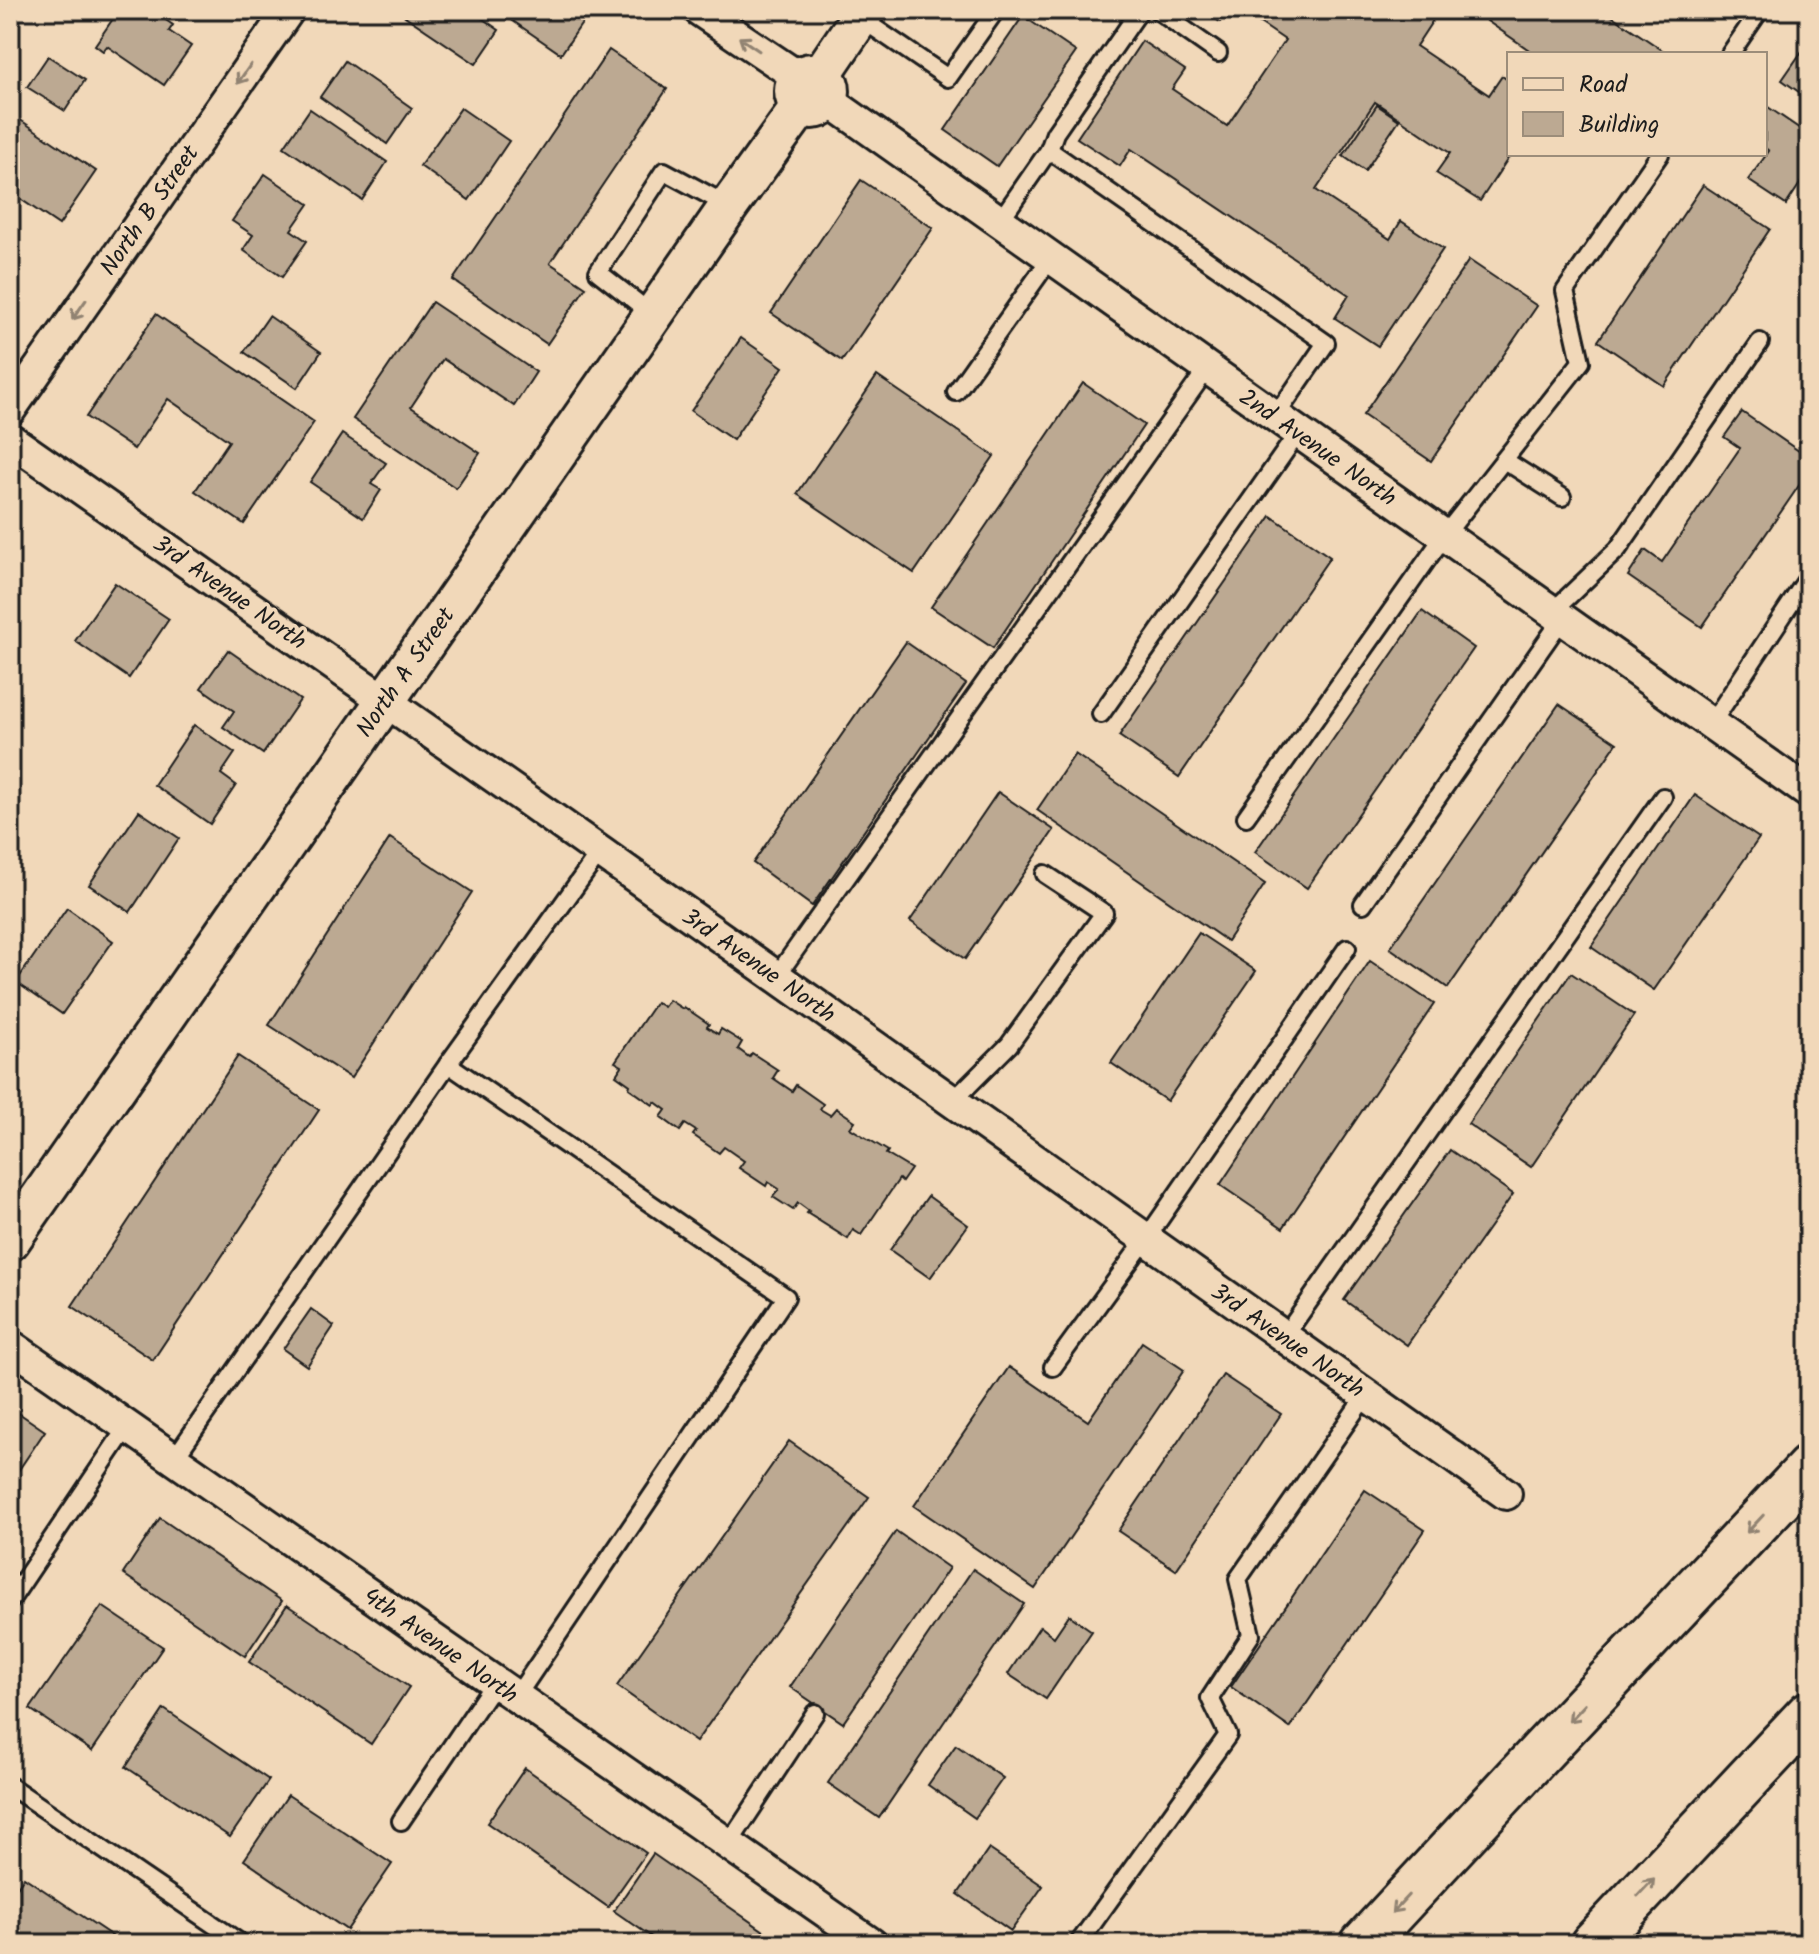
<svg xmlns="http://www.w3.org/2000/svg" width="1819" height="1954" font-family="Kalam,sans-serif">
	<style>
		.building { fill: #bca992; stroke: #1c1c1c; stroke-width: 2 }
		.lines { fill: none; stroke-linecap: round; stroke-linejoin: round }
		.service-casing { stroke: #1c1c1c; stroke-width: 22 }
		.minor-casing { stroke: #1c1c1c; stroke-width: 36 }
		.tertiary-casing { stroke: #1c1c1c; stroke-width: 44 }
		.motorway-casing { stroke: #1c1c1c; stroke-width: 50 }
		.service { stroke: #f1d8b9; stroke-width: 16 }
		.minor { stroke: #f1d8b9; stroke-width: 30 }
		.tertiary { stroke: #f1d8b9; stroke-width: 38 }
		.motorway { stroke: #f1d8b9; stroke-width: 44 }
		.oneway { stroke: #918372 }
		.labels { text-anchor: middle; stroke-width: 7; stroke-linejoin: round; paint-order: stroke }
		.street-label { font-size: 24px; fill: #1c1c1c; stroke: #f1d8b9 }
	</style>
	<rect width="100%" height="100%" fill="#f1d8b9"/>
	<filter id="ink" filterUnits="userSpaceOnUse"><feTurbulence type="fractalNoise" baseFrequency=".0125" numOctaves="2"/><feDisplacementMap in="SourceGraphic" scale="16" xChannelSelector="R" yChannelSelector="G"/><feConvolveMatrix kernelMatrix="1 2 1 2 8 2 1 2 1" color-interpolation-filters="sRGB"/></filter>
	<g filter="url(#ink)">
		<!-- building -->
		<g class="building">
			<path d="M119,10h32l22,15 -4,6 22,15 -27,39 -57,-39 -4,5 -8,-6z"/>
			<path d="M396,10h74l29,20 -23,34z"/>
			<path d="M497,10h94l-30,44z"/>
			<path d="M1201,10h27l-8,12z"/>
			<path d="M1241,10h184l10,7 -19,29 73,49 13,-19 7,5v73h2l-31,47 -44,-28 14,-20 -75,-51 -59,88 74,49 11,-18 42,28 -65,97 -43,-28 14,-23 -218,-146 -11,17 -43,-28 65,-97 43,29 -13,19 55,37 58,-86z"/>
			<path d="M1494,10h109l65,44h-133l-48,-33z"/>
			<path d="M1023,16l53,36 -79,114 -52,-36z"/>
			<path d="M1809,41v58l-27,-19z"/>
			<path d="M609,50l58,39 -117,174 36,24 -39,57 -94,-64z"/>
			<path d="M48,56l37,24 -20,31 -38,-24z"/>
			<path d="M345,61l67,47 -25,36 -67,-47z"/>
			<path d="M1377,105l22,15 -34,51 -22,-15z"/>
			<path d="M1765,105l44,30v35l-23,35 -38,-25 21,-29 -4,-3z"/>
			<path d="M461,108l48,33 -40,59 -49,-34z"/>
			<path d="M310,109l77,53 -25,38 -78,-53z"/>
			<path d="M10,113l86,58 -37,54 -49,-33z"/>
			<path d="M265,174l44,30 -18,26 16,11 -25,36 -39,-27 10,-15 -21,-14z"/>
			<path d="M861,180l72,48 -91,133 -71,-48z"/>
			<path d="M1703,185l67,44 -106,157 -66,-45z"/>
			<path d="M1469,260l68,46 -106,155 -68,-46z"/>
			<path d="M432,302l104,70 -22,34 -71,-47 -32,48 69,46 -24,35 -103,-69z"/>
			<path d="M156,314l158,108 -70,102 -49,-33 34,-50 -61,-42 -34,50 -48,-32z"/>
			<path d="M269,316l52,36 -24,36 -53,-36z"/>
			<path d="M741,338l42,29 -50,73 -42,-29z"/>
			<path d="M877,376l117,80 -80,117 -117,-79z"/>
			<path d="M1083,383l61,42 -151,223 -62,-41z"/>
			<path d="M1742,412l67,46v13l-107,156 -74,-51 17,-26 17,12 78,-114 -16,-11z"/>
			<path d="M342,434l44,29 -15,21 10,6 -18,28 -53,-36z"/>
			<path d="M1271,516l59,41 -151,220 -60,-41z"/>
			<path d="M115,583l54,36 -40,59 -54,-37z"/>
			<path d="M10,597l9,6 -9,14z"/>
			<path d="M1422,611l52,37 -167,240 -52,-36z"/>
			<path d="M906,642l60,42 -154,222 -59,-43z"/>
			<path d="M228,650l72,50 -37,54 -40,-27 11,-16 -33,-23z"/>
			<path d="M1559,704l58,39 -169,245 -58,-40z"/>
			<path d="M194,725l41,28 -14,21 15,11 -26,39 -56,-39z"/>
			<path d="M1075,754l190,130 -38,57 -190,-131z"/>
			<path d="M998,792l56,38 -89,129 -55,-38z"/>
			<path d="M1695,795l64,43 -105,152 -63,-43z"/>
			<path d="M139,811l40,27 -49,74 -41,-27z"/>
			<path d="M390,838l82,54 -121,186 -82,-53z"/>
			<path d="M67,908l46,33 -51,73 -46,-32z"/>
			<path d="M1199,933l57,38 -89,130 -56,-38z"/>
			<path d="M1370,961l64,43 -151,224 -63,-43z"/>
			<path d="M1571,973l63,42 -103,152 -63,-43z"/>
			<path d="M669,1000l14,9 1,-2 25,17 -2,3 11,7 3,-5 21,13 -4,7 11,8 3,-4 26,17 -5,8 19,13 4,-6 27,19 -3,5 10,6 6,-7 19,13 -5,7 38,23 -2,3 25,15 -9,13 -3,-3 -38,56 -8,-5 -5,9 -41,-26 2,-2 -11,-8 -5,7 -20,-13 6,-8 -11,-7 -2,4 -27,-18 5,-7 -20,-14 -5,6 -26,-18 3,-4 -11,-7 -5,7 -19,-14 5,-7 -11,-8 -2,3 -24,-17 1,-3 -14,-10 6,-9 -7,-4 41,-60 8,5z"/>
			<path d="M238,1056l81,54 -166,250 -81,-54z"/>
			<path d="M1450,1150l63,44 -106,151 -63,-45z"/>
			<path d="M928,1196l40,29 -38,53 -40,-28z"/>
			<path d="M311,1309l23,17 -27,40 -24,-17z"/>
			<path d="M1142,1342l42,28 -149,219 -121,-83 95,-139 79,54z"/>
			<path d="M1223,1375l58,39 -105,156 -58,-39z"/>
			<path d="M10,1407l35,24 -35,52z"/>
			<path d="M789,1441l80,56 -173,245 -79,-56z"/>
			<path d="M1365,1490l60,40 -135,198 -59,-41z"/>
			<path d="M160,1518l122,83 -37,55 -122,-82z"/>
			<path d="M896,1531l53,37 -106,155 -53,-36z"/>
			<path d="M973,1569l51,35 -145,214 -51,-35z"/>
			<path d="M287,1605l122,82 -38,57 -122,-82z"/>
			<path d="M102,1606l61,41 -71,104 -62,-42z"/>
			<path d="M1069,1615l23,16 -46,68 -38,-25 32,-48 14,11z"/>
			<path d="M164,1709l105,71 -39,57 -104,-70z"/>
			<path d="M956,1745l47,33 -28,40 -47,-33z"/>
			<path d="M525,1768l121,85 -38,54 -121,-84z"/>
			<path d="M288,1795l104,69 -45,66 -103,-70z"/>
			<path d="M989,1849l54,37 -32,45 -53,-37z"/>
			<path d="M653,1854l121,84 -4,6h-108l-48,-33z"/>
			<path d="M24,1877l100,67h-114v-46z"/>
			<path d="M488,1933l16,11h-24z"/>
		</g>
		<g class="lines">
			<defs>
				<g id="service">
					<path d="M1157,10l61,43"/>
					<path d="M860,18l88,60 48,-68"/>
					<path d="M1730,54l30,-44"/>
					<path d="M1049,150l6,-17 85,-123"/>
					<path d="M999,222l50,-72 277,193 -51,74"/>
					<path d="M653,315l-55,-43 66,-101 65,35"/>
					<path d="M956,392l94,-133"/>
					<path d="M1504,460l58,37"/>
					<path d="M1552,612l66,-63 142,-207"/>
					<path d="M1101,714l197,-281"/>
					<path d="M1711,724l98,-148"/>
					<path d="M1246,817l198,-281 137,-174 -16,-71 95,-137"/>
					<path d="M1363,904l199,-285"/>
					<path d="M776,977l431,-608"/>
					<path d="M448,1064l152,-212"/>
					<path d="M952,1102l57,-57 95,-132 -59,-39"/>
					<path d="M1284,1337l379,-540"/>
					<path d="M1053,1367l93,-128 201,-291"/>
					<path d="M174,1459l274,-395 338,233 -270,400"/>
					<path d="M10,1601l117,-174"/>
					<path d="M10,1786l232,158"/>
					<path d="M401,1821l94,-139"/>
					<path d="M728,1845l87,-132"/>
					<path d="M1078,1944l150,-209 -18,-37 41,-63 -13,-56 128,-184"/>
				</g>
				<g id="minor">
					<path d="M699,10l101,68"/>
					<path d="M828,100l981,693"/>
					<path d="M10,410l279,-400"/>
					<path d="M10,439l510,356 986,699"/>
					<path d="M10,1345l862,599"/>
				</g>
				<g id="tertiary">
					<circle cx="812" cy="91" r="18"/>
					<path d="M821,75l44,-65"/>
					<path d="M10,1241l719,-1035 73,-101"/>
				</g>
				<g id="motorway">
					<path d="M1363,1944l179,-193 267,-283"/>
					<path d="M1593,1944l216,-230"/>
				</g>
			</defs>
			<!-- service casing -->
			<use href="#service" class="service-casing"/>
			<!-- minor casing -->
			<use href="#minor" class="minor-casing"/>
			<!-- tertiary casing -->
			<use href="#tertiary" class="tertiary-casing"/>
			<!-- motorway casing -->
			<use href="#motorway" class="motorway-casing"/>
			<!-- service -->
			<use href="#service" class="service"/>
			<!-- minor -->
			<use href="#minor" class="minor"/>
			<!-- tertiary -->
			<use href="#tertiary" class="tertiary"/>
			<!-- motorway -->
			<use href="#motorway" class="motorway"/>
		</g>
		<!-- one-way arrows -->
		<defs><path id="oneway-shaft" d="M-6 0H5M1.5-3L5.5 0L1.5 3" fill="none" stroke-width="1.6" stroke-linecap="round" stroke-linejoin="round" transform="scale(2)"/></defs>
		<g class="oneway">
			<use href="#oneway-shaft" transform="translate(749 44) rotate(-146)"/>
			<use href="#oneway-shaft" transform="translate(244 74) rotate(125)"/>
			<use href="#oneway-shaft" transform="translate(79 310) rotate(125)"/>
			<use href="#oneway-shaft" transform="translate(1755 1524) rotate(133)"/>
			<use href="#oneway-shaft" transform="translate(1577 1713) rotate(133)"/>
			<use href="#oneway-shaft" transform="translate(1646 1887) rotate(-47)"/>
			<use href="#oneway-shaft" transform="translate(1400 1904) rotate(133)"/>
		</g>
	</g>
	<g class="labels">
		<!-- street labels -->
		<g class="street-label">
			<text transform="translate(149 210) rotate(-55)" y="8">North B Street</text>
			<text transform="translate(1318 447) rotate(35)" y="8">2nd Avenue North</text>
			<text transform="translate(230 592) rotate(35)" y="8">3rd Avenue North</text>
			<text transform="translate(405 672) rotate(-55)" y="8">North A Street</text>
			<text transform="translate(759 965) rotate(35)" y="8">3rd Avenue North</text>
			<text transform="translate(1288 1340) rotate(35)" y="8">3rd Avenue North</text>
			<text transform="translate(441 1645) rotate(35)" y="8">4th Avenue North</text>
		</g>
	</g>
	<!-- margin -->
	<rect width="1819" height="1954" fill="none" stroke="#f1d8b9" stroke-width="40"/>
	<rect x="20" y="20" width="1779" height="1914" fill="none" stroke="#1c1c1c" stroke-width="3" filter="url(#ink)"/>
	<!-- legend -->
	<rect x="1507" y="52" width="260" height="104" fill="#f1d8b9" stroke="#9c8d7a" stroke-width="2"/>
	<rect x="1523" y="78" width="40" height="12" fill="#f1d8b9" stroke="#9c8d7a" stroke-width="2"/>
	<text x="1579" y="92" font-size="24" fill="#1c1c1c">Road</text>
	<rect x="1523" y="112" width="40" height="24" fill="#bca992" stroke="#9c8d7a" stroke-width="2"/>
	<text x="1579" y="132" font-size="24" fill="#1c1c1c">Building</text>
</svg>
